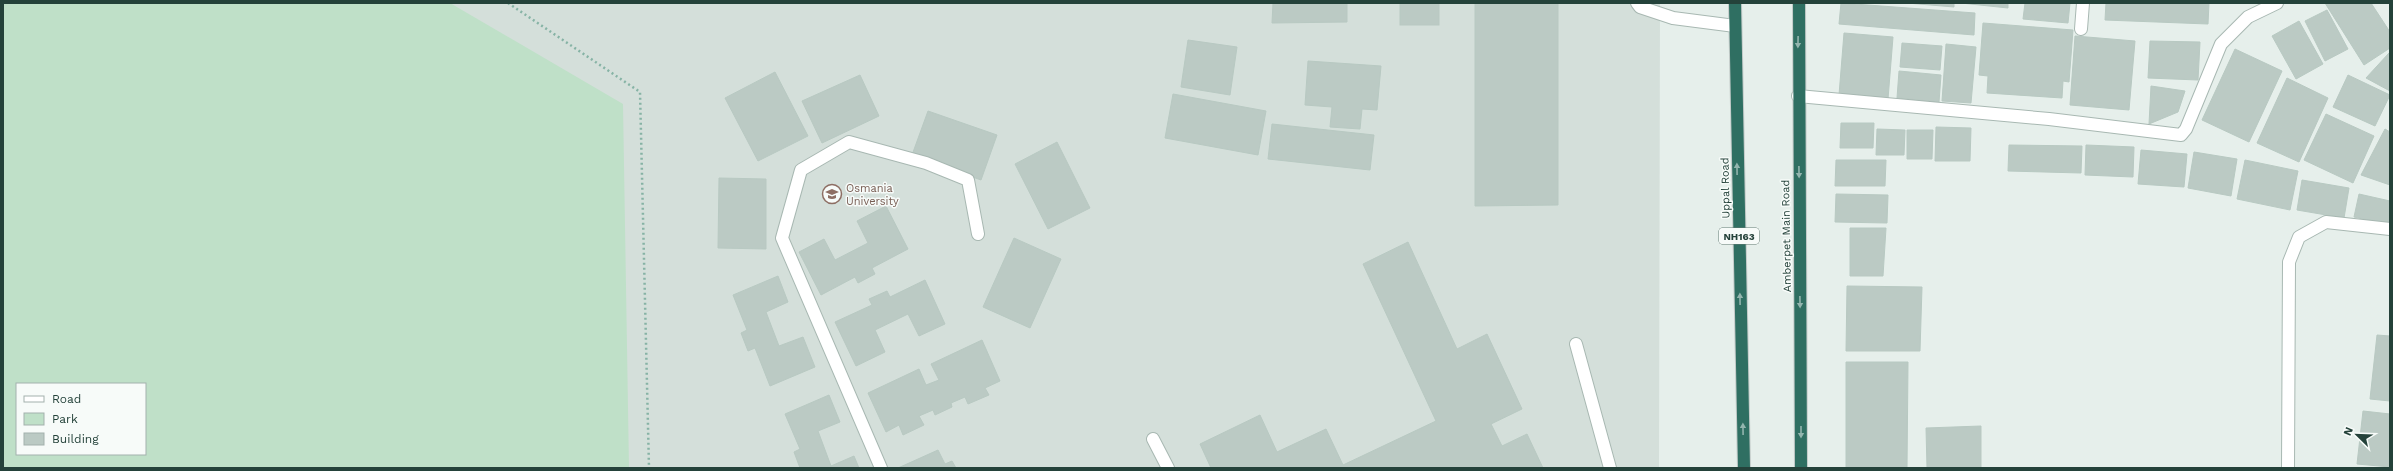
<svg xmlns="http://www.w3.org/2000/svg" width="2393" height="471" font-family="'Work Sans',sans-serif">
	<style>
		.built { fill: #d4dfda; fill-rule: evenodd }
		.green { fill: #bfe0c8; fill-rule: evenodd }
		.building { fill: #bbcac4; stroke: #b8c9c2 }
		.lines { fill: none; stroke-linecap: round; stroke-linejoin: round }
		.lane-casing { stroke: #a8b8b2; stroke-width: 14 }
		.street-casing { stroke: #a8b8b2; stroke-width: 14 }
		.highway-casing { stroke: #c2cac8; stroke-width: 14 }
		.path { stroke: #86b3a5; stroke-width: 2.5; stroke-dasharray: 2 3; stroke-linecap: butt }
		.lane { stroke: #fff; stroke-width: 12 }
		.street { stroke: #fff; stroke-width: 12 }
		.highway { stroke: #2f6f62; stroke-width: 12 }
		.oneway { fill: #93b5ae }
		.labels { text-anchor: middle; stroke-width: 3; stroke-linejoin: round; paint-order: stroke }
		.shield { fill: #f7fbf9; stroke: #637a73; stroke-width: 1 }
		.shield-label { font-size: 10px; font-weight: bold; fill: #24423a }
		.education-label { font-size: 11px; fill: #785e54; stroke: #f7fbf9; text-anchor: start }
		.street-label { font-size: 11px; fill: #24423a; stroke: #f7fbf9 }
	</style>
	<rect width="100%" height="100%" fill="#e6efeb"/>
	<!-- built -->
	<path class="built" d="M3,3h1657l-1,465h-1656zM17,384h128v70h-128z"/>
	<!-- green -->
	<path class="green" d="M3,3h447l173,101 6,364h-626zM17,384h128v70h-128z"/>
	<!-- building -->
	<g class="building">
		<path d="M1273,3h74v19l-75,1z"/>
		<rect x="1400" y="3" width="39" height="22"/>
		<path d="M1475,3h83v202l-83,1z"/>
		<path d="M1841,3l134,10 -1,22 -135,-11z"/>
		<path d="M1907,3h47v4z"/>
		<path d="M1961,3h47v5z"/>
		<path d="M2025,3h45l-2,20 -45,-4z"/>
		<path d="M2106,3h103l-1,21 -103,-4z"/>
		<path d="M2325,3h46l19,29v16l-26,17z"/>
		<path d="M2327,10l21,39 -23,12 -20,-40z"/>
		<path d="M2299,21l24,43 -27,15 -24,-43z"/>
		<path d="M1983,23l90,7 -4,52 -6,-1 -1,17 -75,-5 1,-17 -9,-1z"/>
		<path d="M1844,33l49,4 -5,62 -49,-4z"/>
		<path d="M2075,36l60,5 -6,69 -59,-5z"/>
		<path d="M1188,40l49,7 -7,48 -49,-8z"/>
		<path d="M2150,41l50,1 -2,38 -50,-2z"/>
		<path d="M1902,43l40,3 -2,24 -40,-3z"/>
		<path d="M1946,44l30,3 -5,56 -29,-2z"/>
		<path d="M2235,49l47,22 -33,71 -47,-22z"/>
		<path d="M2389,53l1,1v37l-24,-13z"/>
		<path d="M1308,61l73,5 -4,44 -15,-1 -2,20 -30,-2 2,-20 -27,-2z"/>
		<path d="M1899,71l42,4 -2,27 -42,-4z"/>
		<path d="M775,72l33,64 -50,25 -33,-63z"/>
		<path d="M860,75l19,41 -57,27 -20,-42z"/>
		<path d="M2348,75l42,20 -15,31 -42,-19z"/>
		<path d="M2287,78l41,20 -29,64 -42,-19z"/>
		<path d="M2151,86l34,5 -7,21 -29,12z"/>
		<path d="M1173,94l93,17 -8,44 -93,-17z"/>
		<path d="M928,111l69,24 -16,45 -69,-25z"/>
		<path d="M2326,114l48,22 -21,47 -49,-23z"/>
		<path d="M1841,123h33l-1,25h-33z"/>
		<path d="M1272,124l102,11 -4,35 -102,-11z"/>
		<path d="M1936,127l35,1 -1,33h-35z"/>
		<path d="M1877,129l28,1 -1,25h-28z"/>
		<path d="M2385,129l5,3v53l-29,-10z"/>
		<path d="M1907,130h26l-1,29h-25z"/>
		<path d="M1057,142l33,66 -42,21 -33,-65z"/>
		<path d="M2009,145l73,1 -1,27 -73,-2z"/>
		<path d="M2086,145l48,2 -1,30 -48,-2z"/>
		<path d="M2141,150l46,4 -3,33 -46,-3z"/>
		<path d="M2194,152l43,7 -6,37 -43,-8z"/>
		<path d="M1836,160h50l-1,26h-50z"/>
		<path d="M2245,160l53,11 -8,39 -53,-11z"/>
		<path d="M719,178l47,1v70l-48,-1z"/>
		<path d="M2302,180l47,8 -5,30 -47,-8z"/>
		<path d="M1836,194l52,1 -1,28 -52,-1z"/>
		<path d="M2359,194l31,7v24l-36,-8z"/>
		<path d="M886,206l22,43 -36,19 3,6 -17,9 -3,-6 -34,18 -22,-43 25,-13 11,21 33,-17 -11,-22z"/>
		<path d="M1850,228h36l-3,48h-33z"/>
		<path d="M1014,238l47,21 -31,69 -47,-21z"/>
		<path d="M1408,242l49,107 30,-15 35,75 -31,15 11,22 25,-12 16,34h-332l-11,-24 60,-29 17,37 49,-23 17,36 93,-44 -73,-157z"/>
		<path d="M778,276l10,26 -22,10 13,34 24,-9 12,30 -45,19 -15,-38 -7,3 -7,-18 6,-3 -14,-35z"/>
		<path d="M925,280l20,44 -26,12 -11,-22 -33,16 10,22 -29,14 -21,-44 37,-17 -3,-6 18,-8 3,6z"/>
		<path d="M1847,286l75,1 -2,64h-74z"/>
		<path d="M2377,335l13,1v65l-20,-2z"/>
		<path d="M982,340l18,41 -15,7 4,7 -21,9 -3,-7 -14,6 1,4 -17,8 -2,-5 -14,6 5,9 -21,10 -4,-10 -13,7 -18,-39 51,-24 7,16 13,-5 -8,-16z"/>
		<path d="M1846,362h62l-1,106h-61z"/>
		<path d="M829,395l11,27 -22,9 13,35 23,-10 5,12h-59l-6,-16 6,-3 -15,-35z"/>
		<path d="M2363,411l27,3v53l-33,-3z"/>
		<path d="M1981,426v42h-54l-1,-40z"/>
		<path d="M938,450l7,14 7,-3 4,7h-58z"/>
	</g>
	<g class="lines">
		<defs>
			<g id="lane">
				<path d="M1637,3l3,4 33,11 62,8"/>
				<path d="M1576,344l34,124"/>
				<path d="M1153,439l15,29"/>
				<path d="M881,468l-99,-230 19,-68 48,-28 77,21 42,17 10,54"/>
			</g>
			<g id="street">
				<path d="M2081,29l2,-26"/>
				<path d="M1798,96l251,23 132,16 5,-6 35,-85 27,-27 29,-14"/>
				<path d="M2288,468l1,-206 10,-25 27,-15 64,7"/>
			</g>
			<g id="highway">
				<path d="M1735,3l9,465"/>
				<path d="M1799,3l2,465"/>
			</g>
		</defs>
		<!-- lane casing -->
		<use href="#lane" class="lane-casing"/>
		<!-- street casing -->
		<use href="#street" class="street-casing"/>
		<!-- highway casing -->
		<use href="#highway" class="highway-casing"/>
		<!-- path -->
		<path class="path" d="M508,3l132,89 9,376"/>
		<!-- lane -->
		<use href="#lane" class="lane"/>
		<!-- street -->
		<use href="#street" class="street"/>
		<!-- highway -->
		<use href="#highway" class="highway"/>
	</g>
	<!-- one-way arrows -->
	<defs><path id="oneway-solid" d="M-6-.8H1V-3.2L6.5 0L1 3.2V.8H-6Z"/></defs>
	<g class="oneway">
		<use href="#oneway-solid" transform="translate(1798 42) rotate(91)"/>
		<use href="#oneway-solid" transform="translate(1737 169) rotate(-91)"/>
		<use href="#oneway-solid" transform="translate(1799 172) rotate(89)"/>
		<use href="#oneway-solid" transform="translate(1740 299) rotate(-91)"/>
		<use href="#oneway-solid" transform="translate(1800 302) rotate(89)"/>
		<use href="#oneway-solid" transform="translate(1743 429) rotate(-91)"/>
		<use href="#oneway-solid" transform="translate(1801 432) rotate(90)"/>
	</g>
	<!-- icons -->
	<defs>
		<symbol id="university-ring" viewBox="-11 -11 22 22"><circle r="9.5" fill="#f7fbf9" stroke="#8d6e63" stroke-width="1.5"/><path d="M0-5L7-2L0 1L-7-2ZM-4 1L0 2.5L4 1V4Q0 6-4 4Z" fill="#8d6e63"/></symbol>
	</defs>
	<g fill-rule="evenodd">
		<use href="#university-ring" x="821" y="183" width="22" height="22"/>
	</g>
	<g class="labels">
		<!-- shield labels -->
		<rect class="shield" x="1719" y="228" width="40" height="16" rx="3"/>
		<g class="shield-label">
			<text x="1739" y="240">NH163</text>
		</g>
		<!-- education labels -->
		<g class="education-label">
			<text x="846" y="192">Osmania<tspan x="846" dy="13">University</tspan></text>
		</g>
		<!-- street labels -->
		<g class="street-label">
			<text transform="translate(1725 188) rotate(-91)" y="4">Uppal Road</text>
			<text transform="translate(1786 236) rotate(-91)" y="4">Amberpet Main Road</text>
		</g>
	</g>
	<!-- border -->
	<rect width="2393" height="471" fill="none" stroke="#24423a" stroke-width="8"/>
	<!-- legend -->
	<rect x="16" y="383" width="130" height="72" fill="#f7fbf9" stroke="#a3b1ad"/>
	<rect x="24" y="396" width="20" height="6" fill="#ffffff" stroke="#a3b1ad"/>
	<text x="52" y="403" font-size="12" fill="#24423a">Road</text>
	<rect x="24" y="413" width="20" height="12" fill="#bfe0c8" stroke="#a3b1ad"/>
	<text x="52" y="423" font-size="12" fill="#24423a">Park</text>
	<rect x="24" y="433" width="20" height="12" fill="#bbcac4" stroke="#a3b1ad"/>
	<text x="52" y="443" font-size="12" fill="#24423a">Building</text>
	<!-- north arrow -->
	<g transform="translate(2357 435) rotate(293)" stroke="#f7fbf9" stroke-width="3" paint-order="stroke">
	<path d="M0-3L7 15L0 10L-7 15Z" fill="#24423a"/>
	<text y="-6" font-size="11" font-weight="bold" text-anchor="middle" fill="#24423a">N</text>
	</g>
</svg>
